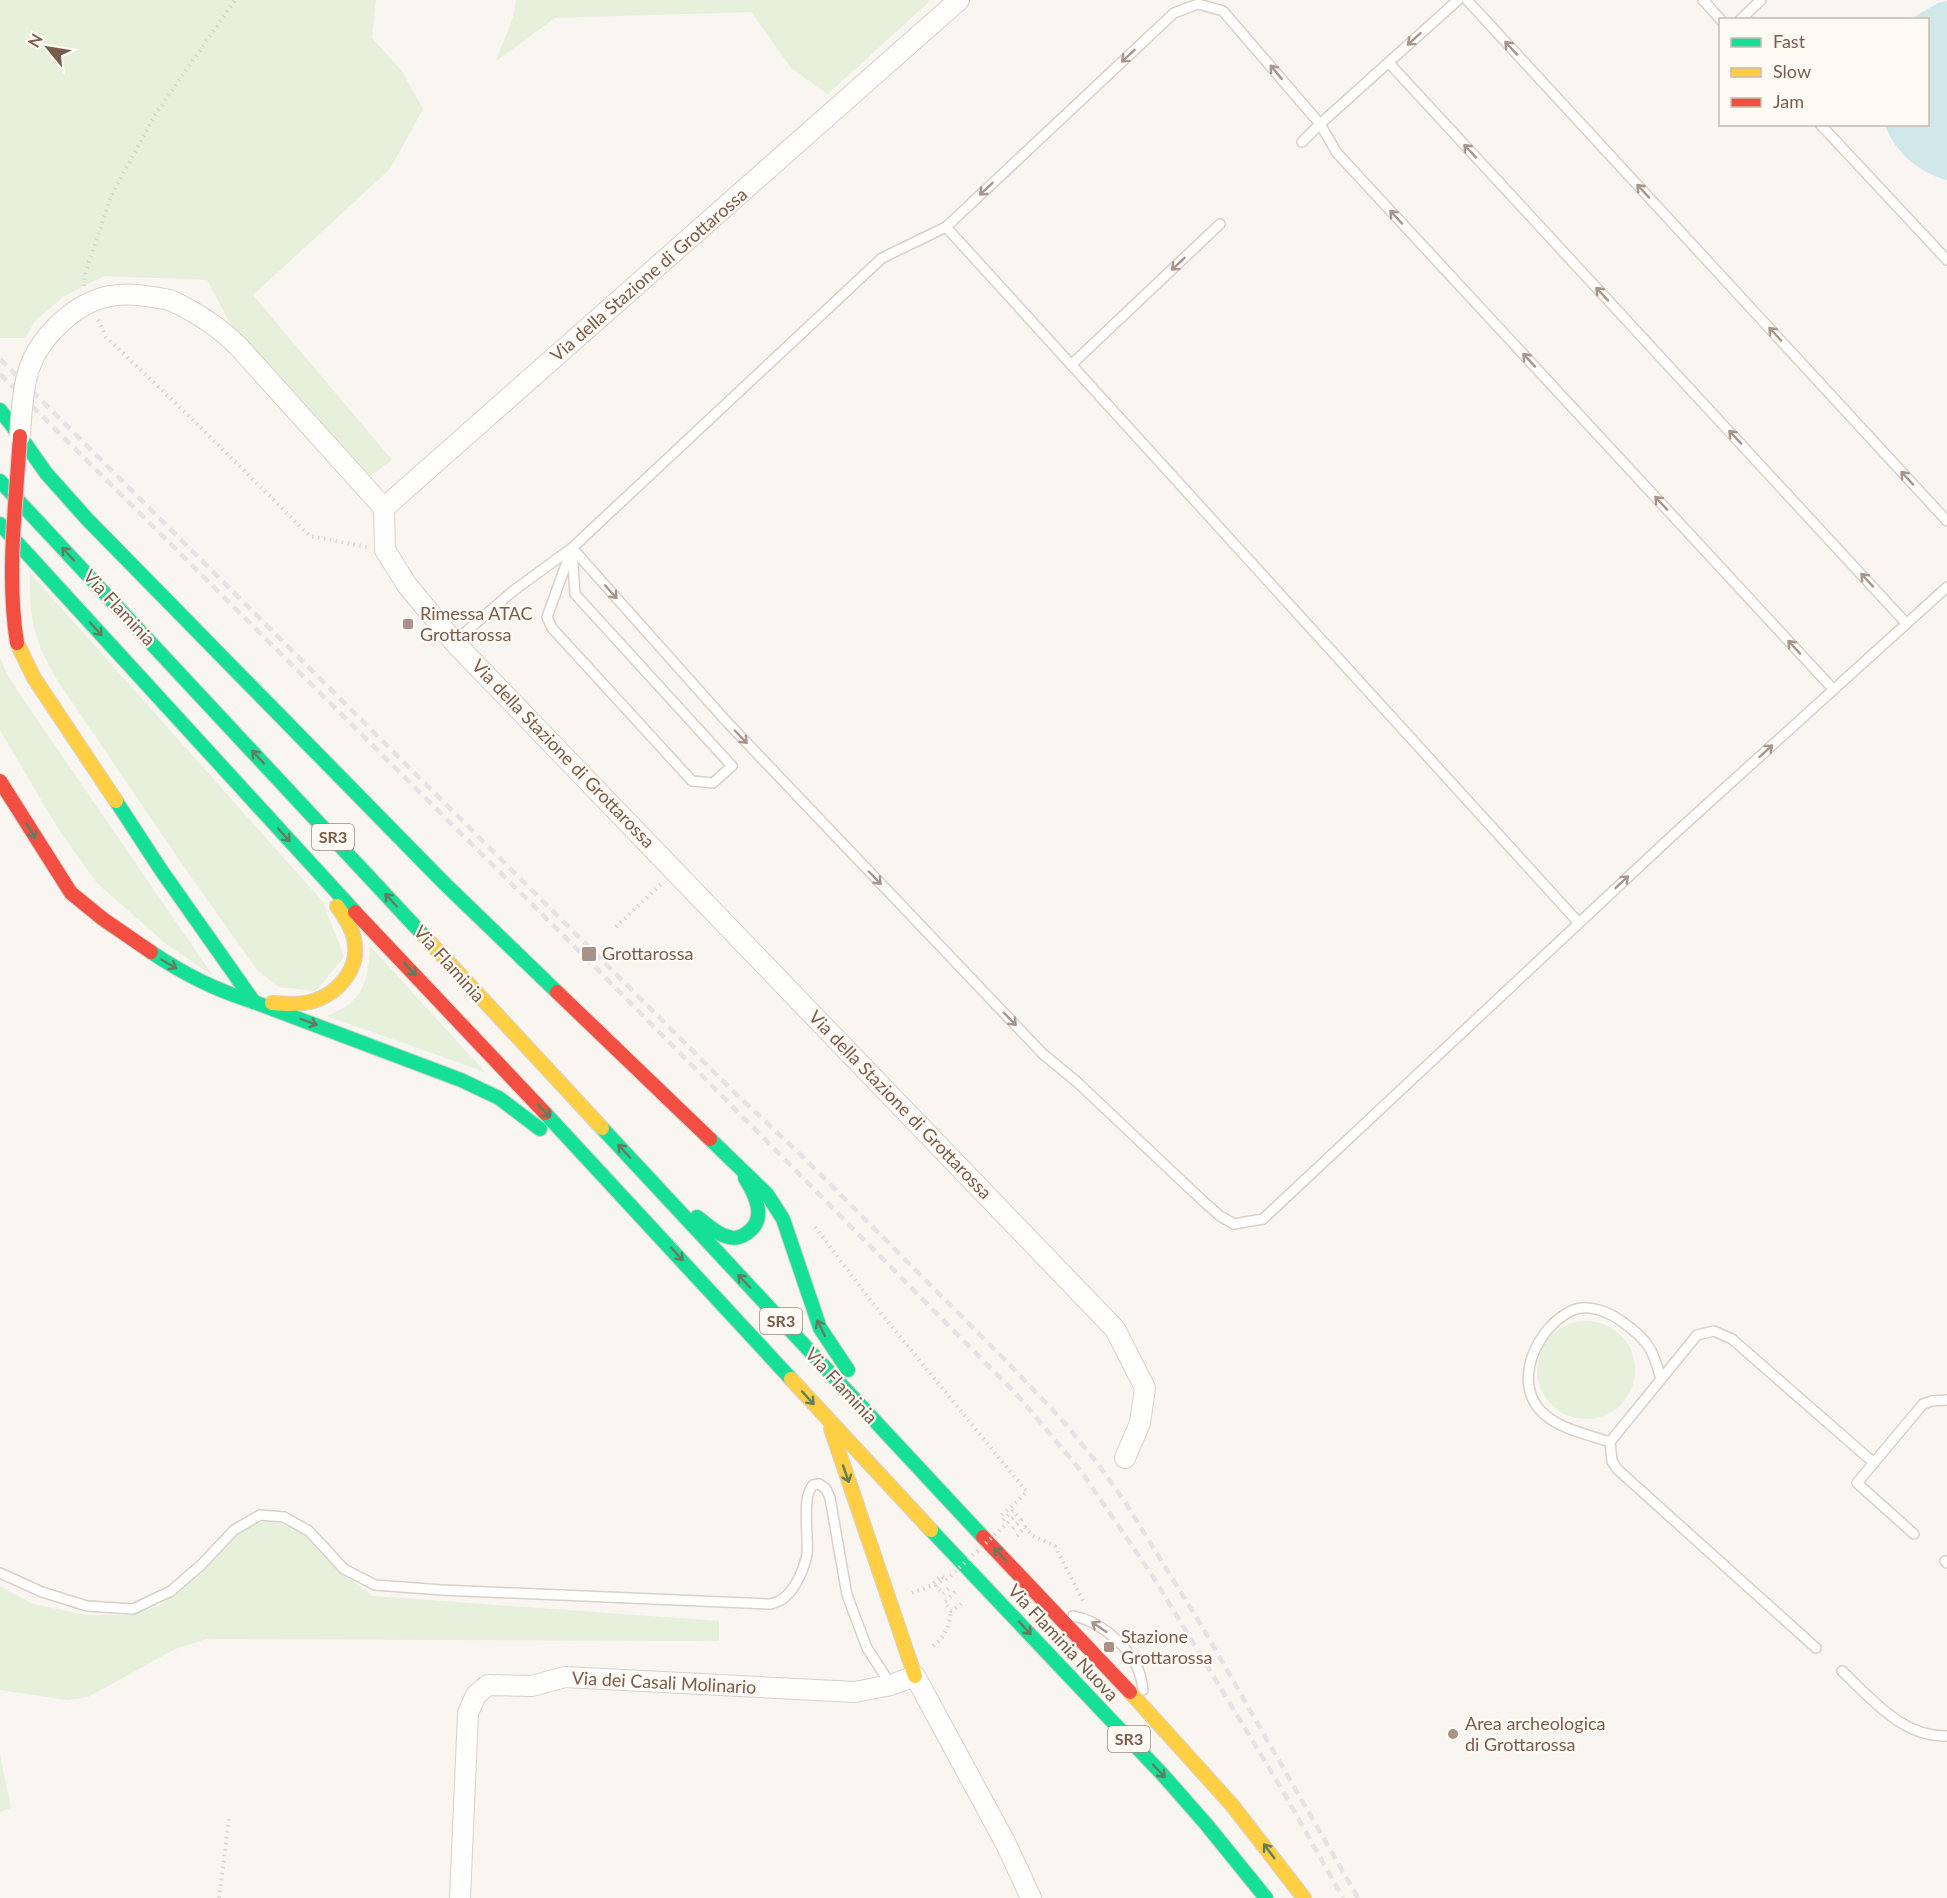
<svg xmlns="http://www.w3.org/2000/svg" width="1947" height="1898" font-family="Lato,sans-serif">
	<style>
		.green { fill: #e7f0db }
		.water { fill: #d0e8ea }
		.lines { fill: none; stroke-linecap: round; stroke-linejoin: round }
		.lane-casing { stroke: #d7d1cb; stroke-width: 12 }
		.street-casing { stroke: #d7d1cb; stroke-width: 22 }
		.fast-casing { stroke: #d9d2cb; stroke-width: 16 }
		.slow-casing { stroke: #d9d2cb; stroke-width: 16 }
		.jam-casing { stroke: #d9d2cb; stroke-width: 16 }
		.path { stroke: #dcd5d0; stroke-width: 4; stroke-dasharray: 1.5 4.5; stroke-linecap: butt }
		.lane { stroke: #fefefd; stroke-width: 9 }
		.street { stroke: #fefefd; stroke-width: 20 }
		.fast { stroke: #16e098; stroke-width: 14 }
		.slow { stroke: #ffcf43; stroke-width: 14 }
		.jam { stroke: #f24e42; stroke-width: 14 }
		.rail { stroke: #e6e3e7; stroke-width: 4.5; stroke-dasharray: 9 6; stroke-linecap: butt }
		.street-bridge-casing { stroke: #d7d1cb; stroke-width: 22; stroke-linecap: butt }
		.slow-bridge-casing { stroke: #dad1cc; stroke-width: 16; stroke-linecap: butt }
		.jam-bridge-casing { stroke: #dad1cc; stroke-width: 16; stroke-linecap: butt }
		.path-bridge { stroke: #dcd5d0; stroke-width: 4; stroke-dasharray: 1.5 4.5; stroke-linecap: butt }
		.street-bridge { stroke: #fefefd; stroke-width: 20 }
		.slow-bridge { stroke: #ffcf43; stroke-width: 14 }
		.jam-bridge { stroke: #f24e42; stroke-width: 14 }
		.oneway { stroke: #a8958b }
		.oneway2 { stroke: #617d60 }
		.poi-dot { fill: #a69286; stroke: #fffaf3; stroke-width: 2 }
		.labels { text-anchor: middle; stroke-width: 4.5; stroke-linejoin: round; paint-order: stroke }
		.shield { fill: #fffaf3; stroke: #a28b7f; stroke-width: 1.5 }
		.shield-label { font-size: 16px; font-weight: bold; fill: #7a5c4d }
		.street-label { font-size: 18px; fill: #7a5c4d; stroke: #fffaf3 }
		.poi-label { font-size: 18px; fill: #7a5c4d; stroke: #fffaf3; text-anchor: start }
	</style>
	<rect width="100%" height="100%" fill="#f9f5f0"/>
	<!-- green -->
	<g class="green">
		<path d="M0,0h376l-4,38 29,32 22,39 -33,60 -137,126 139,165 -23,17 -139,-154 -23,-43 -103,-4 -40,20 -29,25 -10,17h-25z"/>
		<path d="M516,0h415l-103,94 -36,-25 -41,-57 -196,6 -59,43 17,-44z"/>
		<path d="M30,573l293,329 21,55 -28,34 -37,-4 -22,-17 -73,-103 -125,-184c-25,-42 -30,-62 -29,-110z"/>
		<path d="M0,658l8,18 17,26 188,274 -48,-33 -68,-60 -38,-53 -59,-100z"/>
		<path d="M370,946l115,126 -158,-56c36,-14 41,-33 43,-70z"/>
		<circle cx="1586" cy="1370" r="49"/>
		<path d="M273,1521l33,12 29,35 38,28 346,25v20l-512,-2 -32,10 -87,48 -20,3 -68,-10v-104l33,18 54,11h39l34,-9 90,-82z"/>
		<path d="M0,1755l11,53 -11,4z"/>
	</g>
	<!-- water -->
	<path class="water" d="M1947,1v179c-27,-6 -53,-29 -62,-55l43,-1v-104l-17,-1 27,-16z"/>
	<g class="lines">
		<defs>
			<g id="lane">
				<path d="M1458,0l-138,124 -97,-113 -25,-7 -24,9 -228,214 633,696"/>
				<path d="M1467,0l480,521"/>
				<path d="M1703,0l18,20"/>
				<path d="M1740,20l21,-20"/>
				<path d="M1389,63l517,560"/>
				<path d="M1820,124l127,136"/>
				<path d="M1302,142l18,-18 17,29 496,536"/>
				<path d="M1071,365l149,-141"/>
				<path d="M572,548l155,174 316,332 34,28 126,119 17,15 14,8 29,-5 409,-383 275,-249"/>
				<path d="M572,548l3,46 157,172 -19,17 -21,-2 -140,-153 -5,-11z"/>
				<path d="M454,642l59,-51 59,-43 310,-290 64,-31"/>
				<path d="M1610,1442c-23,-8 -53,-13 -70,-32 -28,-31 -1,-85 33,-100 16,-7 38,3 51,13 10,7 20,15 26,26 5,8 8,20 11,30"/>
				<path d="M1914,1534l-57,-51 66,-79 9,-3 15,-1"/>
				<path d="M1945,1561l2,2"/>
				<path d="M0,1573l42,19 45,14 46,3 38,-18 30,-26 33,-35 26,-15 24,2 25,14 35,38 31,16 67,5 328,14c12,-2 19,-9 25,-19 6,-10 10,-20 12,-31 2,-19 -6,-55 6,-69l6,-1 7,5 4,9 17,97 20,53 24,37"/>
				<path d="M1073,1616c24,4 50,25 62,47 5,8 7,18 8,27"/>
				<path d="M1816,1648l-199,-179 -5,-8 -2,-19 87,-107 17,-4 18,8 142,124"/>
				<path d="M1842,1671c30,28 60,66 105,65"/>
			</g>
			<g id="street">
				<path d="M959,0l-575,508 1,42 22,35 47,57 661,687 30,59 -5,35 -15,35"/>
				<path d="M170,300c26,12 48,26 68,46l146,162"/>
				<path d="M460,1898l8,-185 8,-18 12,-10 44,1 33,-9 290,15 36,-7 24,-9 91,168 25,54"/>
			</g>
			<g id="fast">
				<path d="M0,410l20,26"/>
				<path d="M20,436l26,37 41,46 358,365 112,108"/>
				<path d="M0,481l425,456"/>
				<path d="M0,524l355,388"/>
				<path d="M116,801l45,69 93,132"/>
				<path d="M151,952c31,21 67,39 103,50l207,78 38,18 41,31"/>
				<path d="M545,1113l246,266"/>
				<path d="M602,1128l381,409"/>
				<path d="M710,1139l57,55 16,25 37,109 28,42"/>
				<path d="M697,1217c10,7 20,18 32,20 6,2 13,0 18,-4 21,-14 8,-39 -2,-55"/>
				<path d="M931,1530l232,245 43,49 60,74"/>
			</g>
			<g id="slow">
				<path d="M425,937l177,191"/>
				<path d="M272,1003c13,1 25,2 38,-1 27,-7 51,-33 44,-63 -2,-12 -10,-23 -17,-33"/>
				<path d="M791,1379l140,151"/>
				<path d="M831,1429l84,247"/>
				<path d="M1130,1692l102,113 72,93"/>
			</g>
			<g id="jam">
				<path d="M0,781l71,112 32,26 48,33"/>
				<path d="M355,912l190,201"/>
				<path d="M557,992l153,147"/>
				<path d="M983,1537l147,155"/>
			</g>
		</defs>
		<!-- lane casing -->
		<use href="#lane" class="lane-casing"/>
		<!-- street casing -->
		<use href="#street" class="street-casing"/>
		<!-- fast casing -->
		<use href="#fast" class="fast-casing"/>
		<!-- slow casing -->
		<use href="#slow" class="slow-casing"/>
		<!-- jam casing -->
		<use href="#jam" class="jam-casing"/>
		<!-- path -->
		<g class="path">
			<path d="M84,286l1,-12 26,-78 44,-81 80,-115"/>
			<path d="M98,320l8,17 85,81 119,118 57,11"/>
			<path d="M616,927l45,-43"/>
			<path d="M815,1227l56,74 156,191 -27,25"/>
			<path d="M1003,1520l10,-9 8,9 -10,10"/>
			<path d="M1017,1536l8,-9 8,9 22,10 29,57"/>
			<path d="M955,1592l-10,10 6,9 13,-9"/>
			<path d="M912,1593l20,-8 9,-9 3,2 -8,8 7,8 8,-8"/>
			<path d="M933,1646c12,-9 17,-21 18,-35"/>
			<path d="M219,1898l10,-79"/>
		</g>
		<!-- lane -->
		<use href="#lane" class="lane"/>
		<!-- street -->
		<use href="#street" class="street"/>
		<!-- fast -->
		<use href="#fast" class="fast"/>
		<!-- slow -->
		<use href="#slow" class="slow"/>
		<!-- jam -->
		<use href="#jam" class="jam"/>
		<!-- rail -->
		<g class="rail">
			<path d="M0,359l736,735 64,60 208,209 57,60 35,44 25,35 76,123 157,273"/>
			<path d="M0,374l590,588 429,435 62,74 71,104 128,211 63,112"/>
		</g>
		<defs>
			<path id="street-bridge" d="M20,436c1,-20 2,-40 7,-60 9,-36 46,-73 83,-80 21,-4 40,1 60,4"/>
			<path id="slow-bridge" d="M17,643l17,35 82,123"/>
			<path id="jam-bridge" d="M17,643c-11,-69 -1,-138 3,-207"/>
		</defs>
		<!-- street-bridge casing -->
		<use href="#street-bridge" class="street-bridge-casing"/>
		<!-- slow-bridge casing -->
		<use href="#slow-bridge" class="slow-bridge-casing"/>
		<!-- jam-bridge casing -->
		<use href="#jam-bridge" class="jam-bridge-casing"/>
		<!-- path-bridge -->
		<path class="path-bridge" d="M946,1580l70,-65"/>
		<!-- street-bridge -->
		<use href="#street-bridge" class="street-bridge"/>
		<!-- slow-bridge -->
		<use href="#slow-bridge" class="slow-bridge"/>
		<!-- jam-bridge -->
		<use href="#jam-bridge" class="jam-bridge"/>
	</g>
	<!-- one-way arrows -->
	<defs><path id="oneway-shaft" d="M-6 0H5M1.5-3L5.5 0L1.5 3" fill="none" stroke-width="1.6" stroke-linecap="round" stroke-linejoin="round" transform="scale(1.5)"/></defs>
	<g class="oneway">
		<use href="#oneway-shaft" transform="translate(1414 39) rotate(138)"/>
		<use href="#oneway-shaft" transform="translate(1511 48) rotate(-133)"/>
		<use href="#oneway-shaft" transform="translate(1128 56) rotate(137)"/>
		<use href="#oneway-shaft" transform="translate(1276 72) rotate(-130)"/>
		<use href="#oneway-shaft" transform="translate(1470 151) rotate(-133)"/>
		<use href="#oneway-shaft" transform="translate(986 189) rotate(137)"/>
		<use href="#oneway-shaft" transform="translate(1643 191) rotate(-133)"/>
		<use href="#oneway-shaft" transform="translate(1396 217) rotate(-133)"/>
		<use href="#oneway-shaft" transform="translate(1178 264) rotate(137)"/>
		<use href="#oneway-shaft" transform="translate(1602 294) rotate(-133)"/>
		<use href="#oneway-shaft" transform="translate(1775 334) rotate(-133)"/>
		<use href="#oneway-shaft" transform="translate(1529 360) rotate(-133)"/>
		<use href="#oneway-shaft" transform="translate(1735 437) rotate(-133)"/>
		<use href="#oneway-shaft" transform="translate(1907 478) rotate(-133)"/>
		<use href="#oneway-shaft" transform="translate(1661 503) rotate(-133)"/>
		<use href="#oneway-shaft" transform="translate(1867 580) rotate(-133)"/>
		<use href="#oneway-shaft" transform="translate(611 592) rotate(48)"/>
		<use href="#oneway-shaft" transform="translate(1794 647) rotate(-133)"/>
		<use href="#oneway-shaft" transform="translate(741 737) rotate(46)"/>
		<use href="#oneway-shaft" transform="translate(1766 751) rotate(-42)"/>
		<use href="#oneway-shaft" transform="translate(875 878) rotate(46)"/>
		<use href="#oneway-shaft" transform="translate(1622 882) rotate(-43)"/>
		<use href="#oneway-shaft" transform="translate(1010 1019) rotate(46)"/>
		<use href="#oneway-shaft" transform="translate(1099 1627) rotate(-146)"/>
	</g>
	<g class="oneway2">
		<use href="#oneway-shaft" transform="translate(68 554) rotate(-133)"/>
		<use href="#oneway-shaft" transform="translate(96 629) rotate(48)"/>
		<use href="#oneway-shaft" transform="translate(258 757) rotate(-133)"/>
		<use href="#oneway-shaft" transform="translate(31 831) rotate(59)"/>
		<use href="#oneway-shaft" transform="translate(284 835) rotate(48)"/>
		<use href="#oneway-shaft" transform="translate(391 900) rotate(-132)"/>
		<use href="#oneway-shaft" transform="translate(169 964) rotate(30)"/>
		<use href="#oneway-shaft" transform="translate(410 969) rotate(47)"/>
		<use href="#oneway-shaft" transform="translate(309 1022) rotate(20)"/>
		<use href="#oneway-shaft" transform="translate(544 1111) rotate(47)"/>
		<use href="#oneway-shaft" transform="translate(624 1151) rotate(-133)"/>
		<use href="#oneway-shaft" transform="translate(677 1254) rotate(48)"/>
		<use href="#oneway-shaft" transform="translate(744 1281) rotate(-133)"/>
		<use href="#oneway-shaft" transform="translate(821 1328) rotate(-116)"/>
		<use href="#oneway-shaft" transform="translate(808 1398) rotate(48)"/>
		<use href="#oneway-shaft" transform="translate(846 1474) rotate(71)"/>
		<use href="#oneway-shaft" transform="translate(1000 1554) rotate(-133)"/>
		<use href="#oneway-shaft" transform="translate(1025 1628) rotate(47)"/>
		<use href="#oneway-shaft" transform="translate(1159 1771) rotate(47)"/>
		<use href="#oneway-shaft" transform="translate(1269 1851) rotate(-127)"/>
	</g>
	<!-- markers -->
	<g class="poi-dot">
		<rect x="402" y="618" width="12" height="12" rx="3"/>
		<rect x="581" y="946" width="16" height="16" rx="3"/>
		<rect x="1103" y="1641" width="12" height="12" rx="3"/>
		<circle cx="1453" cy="1734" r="6"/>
	</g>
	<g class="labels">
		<!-- shield labels -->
		<g class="shield">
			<rect x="312" y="824" width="42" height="26" rx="4.5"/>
			<rect x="760" y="1308" width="42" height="26" rx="4.5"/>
			<rect x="1108" y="1726" width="42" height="26" rx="4.5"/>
		</g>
		<g class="shield-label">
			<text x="333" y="843">SR3</text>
			<text x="781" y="1327">SR3</text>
			<text x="1129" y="1745">SR3</text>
		</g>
		<!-- street labels -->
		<g class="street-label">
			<text transform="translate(649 275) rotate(-41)" y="6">Via della Stazione di Grottarossa</text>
			<text transform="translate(119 608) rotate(47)" y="6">Via Flaminia</text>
			<text transform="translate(563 754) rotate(46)" y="6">Via della Stazione di Grottarossa</text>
			<text transform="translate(449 964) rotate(48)" y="6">Via Flaminia</text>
			<text transform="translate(900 1105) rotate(46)" y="6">Via della Stazione di Grottarossa</text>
			<text transform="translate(841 1386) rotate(47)" y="6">Via Flaminia</text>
			<text transform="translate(1063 1643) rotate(47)" y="6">Via Flaminia Nuova</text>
			<text transform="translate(664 1683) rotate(3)" y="6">Via dei Casali Molinario</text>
		</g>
		<!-- poi labels -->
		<g class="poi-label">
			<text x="420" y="620">Rimessa ATAC<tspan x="420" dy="21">Grottarossa</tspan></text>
			<text x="602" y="960">Grottarossa</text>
			<text x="1121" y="1643">Stazione<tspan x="1121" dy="21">Grottarossa</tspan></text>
			<text x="1465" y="1730">Area archeologica<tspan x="1465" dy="21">di Grottarossa</tspan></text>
		</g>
	</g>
	<!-- legend -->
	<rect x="1719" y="18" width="210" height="108" fill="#fffaf3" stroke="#cabbb1" stroke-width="1.5"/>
	<rect x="1731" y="38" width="30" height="9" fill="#16e098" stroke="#cabbb1" stroke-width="1.5"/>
	<text x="1773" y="48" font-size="18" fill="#7a5c4d">Fast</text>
	<rect x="1731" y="68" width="30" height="9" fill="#ffcf43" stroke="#cabbb1" stroke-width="1.5"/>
	<text x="1773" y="78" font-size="18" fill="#7a5c4d">Slow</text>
	<rect x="1731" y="98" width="30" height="9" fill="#f24e42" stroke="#cabbb1" stroke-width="1.5"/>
	<text x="1773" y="108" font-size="18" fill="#7a5c4d">Jam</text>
	<!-- north arrow -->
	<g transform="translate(48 48) rotate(300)" stroke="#fffaf3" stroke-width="4.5" paint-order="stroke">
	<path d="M0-4.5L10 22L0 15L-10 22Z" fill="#7a5c4d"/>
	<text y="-9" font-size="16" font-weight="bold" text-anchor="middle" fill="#7a5c4d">N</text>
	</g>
</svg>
